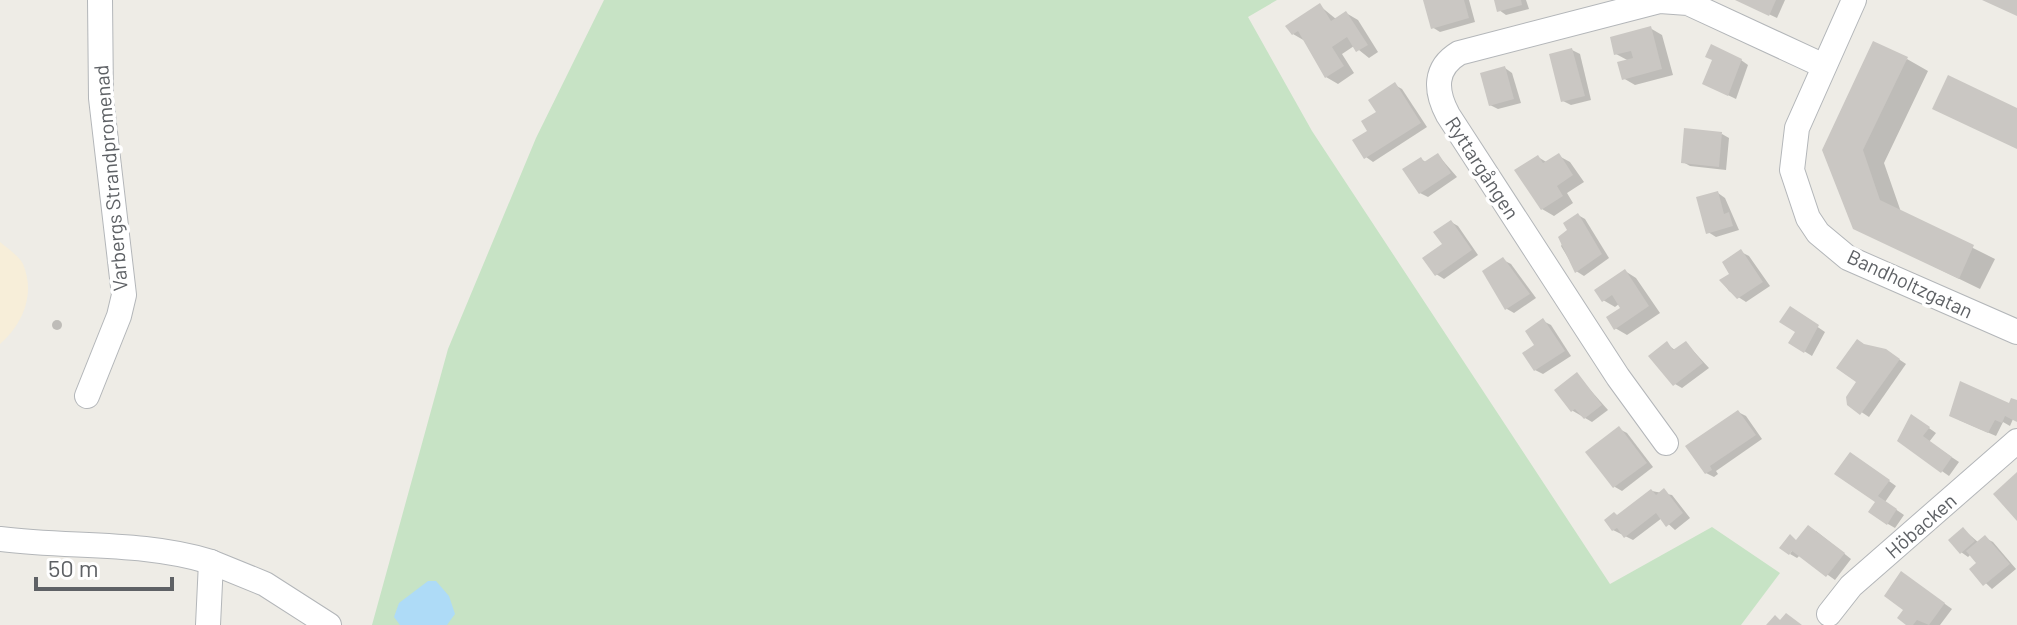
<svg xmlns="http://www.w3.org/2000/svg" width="2017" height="625" font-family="Barlow,sans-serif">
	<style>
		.green { fill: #c7e3c5 }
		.sand { fill: #f7eed9 }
		.water { fill: #aedbf7 }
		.shadow { fill: #0003 }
		.building { fill: #cac7c3 }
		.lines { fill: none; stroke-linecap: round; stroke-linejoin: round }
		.minor-casing { stroke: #b3b6b9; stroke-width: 26 }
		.minor { stroke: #fff; stroke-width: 24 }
		.labels { text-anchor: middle; stroke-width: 7; stroke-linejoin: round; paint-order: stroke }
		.street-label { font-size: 20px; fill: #5e6165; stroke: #fff }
	</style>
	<rect width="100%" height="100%" fill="#eeece6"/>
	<!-- green -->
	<path class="green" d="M604,0h673l-29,17 64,114 298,453 102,-57 68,46 -39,52h-1369l76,-276 88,-211z"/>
	<!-- sand -->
	<path class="sand" d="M0,242c7,6 18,13 23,22 13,31 -1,61 -23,80z"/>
	<!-- water -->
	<path class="water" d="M428,581h8l13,15 6,18 -8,11h-47l-6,-8 5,-14z"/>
	<!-- shadow -->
	<g class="shadow">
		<path d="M1425,0h44l6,22 -35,10 -8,-5z"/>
		<path d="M1496,0h30l3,9 -23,6 -7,-5z"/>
		<path d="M1739,0h46l-8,18z"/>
		<path d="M1320,6l16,13 10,-6 12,7 20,32 -9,6 -15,-12 -12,8 12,19 -16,11 -12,-7 -21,-36 -12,-7z"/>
		<path d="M1650,28l12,7 11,40 -38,10 -12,-7 6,-17 -13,-7z"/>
		<path d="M1572,50l8,4 11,46 -20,5 -8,-4z"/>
		<path d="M1907,59l21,12 -44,92 17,49 94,47 -15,30 -125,-61 -30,-78z"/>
		<path d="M1741,60l7,5 -12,34 -25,-12z"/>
		<path d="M1505,68l7,5 9,30 -23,6 -8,-4z"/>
		<path d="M1395,85l7,4 25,38 -54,35 -7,-5 12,-45z"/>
		<path d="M1722,134l7,4 -3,32 -36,-4 -7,-4z"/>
		<path d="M1438,155l19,22 -29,20 -8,-4 1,-34 6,4z"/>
		<path d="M1559,156l11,6 14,20 -17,11 6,10 -19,13 -12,-7 -4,-52 10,6z"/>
		<path d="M1718,193l7,5 14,32 -23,7 -8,-5z"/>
		<path d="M1578,215l7,4 24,39 -25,18 -8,-5 -15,-25z"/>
		<path d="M1451,222l7,4 20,29 -34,24 -8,-5z"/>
		<path d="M1741,252l8,4 21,30 -24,16 -17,-11 -7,-10 10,-7z"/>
		<path d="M1503,260l8,4 25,34 -22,15 -7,-4 -22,-37z"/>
		<path d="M1625,271l11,7 24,35 -33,22 -12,-7 8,-20 -3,-5 -5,4 -12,-7z"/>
		<path d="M1797,313l28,19 -13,24 -21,-13 7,-11z"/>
		<circle cx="57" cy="325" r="5"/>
		<path d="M1543,321l8,4 20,31 -28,18 -8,-4z"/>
		<path d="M1686,343l23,25 -27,20 -7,-4 -8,-40 9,7z"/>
		<path d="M1894,356l12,8 -37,53 -20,-13z"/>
		<path d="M1577,375l31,35 -16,12 -19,-11 -16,-21z"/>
		<path d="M2017,402v19l-4,-2 -3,7 -7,-4 -7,14 -37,-16z"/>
		<path d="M1738,412l8,4 16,23 -46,32 2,3 -4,3 -8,-4z"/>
		<path d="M1919,421l17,12 -7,9 30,20 -10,14 -50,-35z"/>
		<path d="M1619,429l8,4 26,34 -31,24 -7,-4z"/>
		<path d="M1858,459l38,27 -11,16 19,13 -9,13 -7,-4z"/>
		<path d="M1652,491l20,4 18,23 -15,12 -13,-12 -29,22 -20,-10 5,-14z"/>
		<path d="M1963,529l16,14 6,-5 8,4 23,27 -24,20 -21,-20 7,-6 -7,-9 -3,3 -7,-5z"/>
		<path d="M1816,531l35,28 -16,21 -35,-25 -3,3 -7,-4 8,-13z"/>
		<path d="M1909,578l43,31 -12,16h-30l-4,-16z"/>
	</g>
	<!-- building -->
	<g class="building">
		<path d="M1423,0h41l5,18 -38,11z"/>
		<path d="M1494,0h27l1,5 -25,7z"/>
		<path d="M1735,0h41l-7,16z"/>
		<path d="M1982,0h35v16z"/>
		<path d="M1320,3l11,18 15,-10 22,34 -12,7 -9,-15 -15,10 12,19 -19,12 -27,-47 -6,4 -7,-9z"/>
		<path d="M1651,26l11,43 -40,11 -5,-18 16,-4 -2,-7 -17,4 -4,-18z"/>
		<path d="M1873,41l35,16 -45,93 17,50 94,45 -15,34 -106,-50 -31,-79z"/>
		<path d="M1711,44l31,15 -14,37 -26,-12 10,-24 -7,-3z"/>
		<path d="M1572,48l13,48 -24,6 -12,-48z"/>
		<path d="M1505,66l9,33 -25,7 -9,-33z"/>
		<path d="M1948,75l69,33v41l-85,-40z"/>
		<path d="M1395,82l26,41 -57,36 -12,-19 15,-9 -6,-10 15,-9 -8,-12z"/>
		<path d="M1684,128l38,4 -3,35 -38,-4z"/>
		<path d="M1438,153l13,20 -32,21 -17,-25 19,-12 3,5z"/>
		<path d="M1559,153l14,22 -16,11 6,10 -22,14 -27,-40 24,-15 5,8z"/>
		<path d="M1718,191l6,23 5,-2 4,14 -27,8 -10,-37z"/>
		<path d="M1578,213l24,41 -27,19 -17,-36 9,-7 -4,-7z"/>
		<path d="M1451,220l21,30 -37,26 -13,-18 20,-14 -9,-12z"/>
		<path d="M1741,249l22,33 -26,17 -18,-19 10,-6 -7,-12z"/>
		<path d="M1503,257l27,37 -25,16 -23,-39z"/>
		<path d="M1625,269l24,37 -35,24 -8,-13 14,-9 -8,-13 -10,7 -8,-12z"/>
		<path d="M1790,306l29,19 -15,28 -16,-10 7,-11 -16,-10z"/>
		<path d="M1543,318l22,33 -31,20 -12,-18 12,-8 -9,-14z"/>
		<path d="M1857,339l7,5 22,5 14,10 -40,56 -13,-10 -1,-8 10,-15 -20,-14z"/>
		<path d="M1667,341l6,9 13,-9 17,22 -30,23 -25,-30z"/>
		<path d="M1577,372l25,33 -18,14 -9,-10 -4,3 -17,-22z"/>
		<path d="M1960,381l49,22 2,-5 6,2v22l-12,-6 -3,7 -7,-3 -7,13 -39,-17z"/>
		<path d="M1738,410l18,25 -46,31 2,4 -7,4 -20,-28z"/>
		<path d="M1911,414l19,13 -7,9 29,21 -11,16 -44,-32z"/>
		<path d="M1619,426l28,37 -34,25 -28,-36z"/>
		<path d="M1850,452l40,28 -12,16 19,13 -10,16 -19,-13 7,-10 -41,-28z"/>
		<path d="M2017,472v49l-24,-27z"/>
		<path d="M1664,488l19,25 -17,14 -10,-14 -32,25 -7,-10 -5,3 -8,-11 10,-8 3,3 34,-26 5,6z"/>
		<path d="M1808,525l37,28 -19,24 -34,-26 -3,4 -10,-7 11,-14 6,6z"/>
		<path d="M1963,527l12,14 -15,13 -12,-14z"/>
		<path d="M1985,535l25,29 -27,22 -14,-17 7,-6 -10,-12z"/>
		<path d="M1901,571l44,32 -16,22 -12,-5 -4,5h-7l-9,-7 6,-8 -19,-14z"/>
		<path d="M1786,613l16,12h-36l9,-10 5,5z"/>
	</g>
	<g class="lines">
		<defs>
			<g id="minor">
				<path d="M1854,0l-57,128 -5,42 16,48 10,15 30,25 169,74"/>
				<path d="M87,396l32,-80 5,-21 -23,-197 -1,-98"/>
				<path d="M1666,443l-48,-66 -170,-262c-13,-24 -14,-47 11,-62l201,-52 28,2 136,63"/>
				<path d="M0,539c70,9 144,2 211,23"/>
				<path d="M1829,614l22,-28 166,-145"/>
				<path d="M208,625l3,-63 54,22 64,41"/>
			</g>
		</defs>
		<!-- minor casing -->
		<use href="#minor" class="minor-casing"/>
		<!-- minor -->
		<use href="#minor" class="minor"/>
	</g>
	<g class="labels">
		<!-- street labels -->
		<g class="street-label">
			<text transform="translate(1482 168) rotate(57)" y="7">Ryttargången</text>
			<text transform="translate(111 178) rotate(-95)" y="7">Varbergs Strandpromenad</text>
			<text transform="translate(1910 284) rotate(25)" y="7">Bandholtzgatan</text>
			<text transform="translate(1921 526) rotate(-41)" y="7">Höbacken</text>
		</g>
	</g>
	<!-- scale -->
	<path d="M36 577v12h136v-12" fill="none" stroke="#5e6165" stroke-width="4"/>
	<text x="48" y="577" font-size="24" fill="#5e6165" stroke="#ffffff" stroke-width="6" paint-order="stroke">50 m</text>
</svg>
